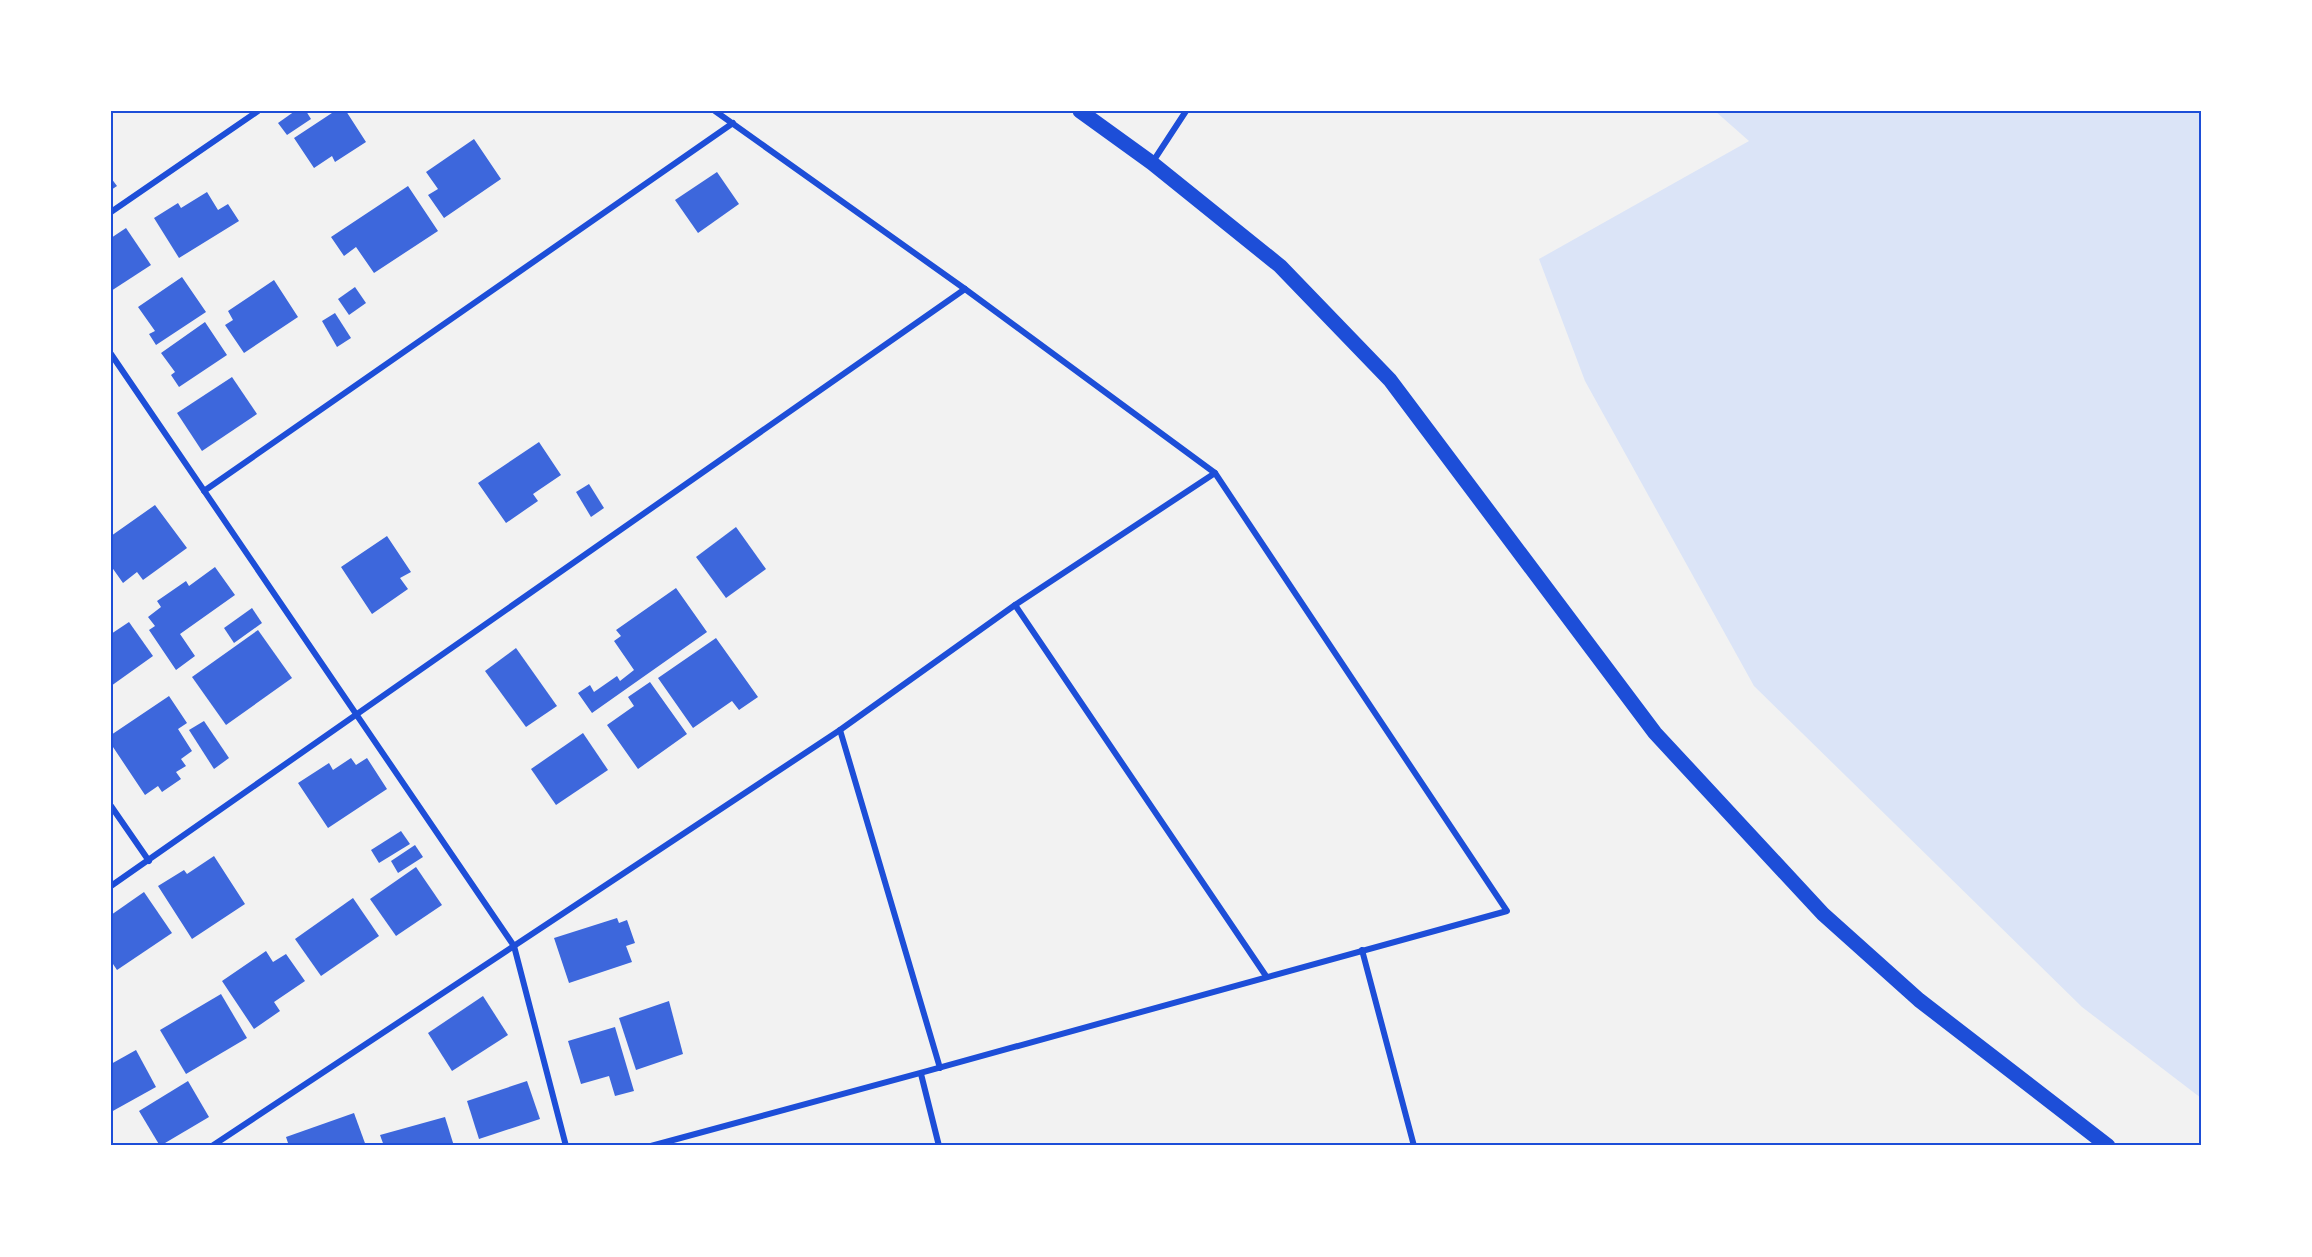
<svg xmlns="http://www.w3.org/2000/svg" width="2312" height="1257" font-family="'Exo 2',sans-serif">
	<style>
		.green { fill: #dbe4f7 }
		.building { fill: #3d67dc }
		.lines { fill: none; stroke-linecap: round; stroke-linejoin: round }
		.minor { stroke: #1d4ed8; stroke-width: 6 }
		.primary { stroke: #1d4ed8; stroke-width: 15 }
		.neatline { fill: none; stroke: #1d4ed8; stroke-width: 2 }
	</style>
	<rect width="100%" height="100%" fill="#f2f2f2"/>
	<!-- green -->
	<path class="green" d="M1715,111h486v987l-119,-91 -328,-321 -169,-305 -46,-122 210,-118z"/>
	<!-- building -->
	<g class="building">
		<path d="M295,111h11l5,8 -24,16 -9,-12z"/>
		<path d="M335,111h11l20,31 -31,20 -3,-6 -18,12 -20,-30z"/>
		<path d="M474,139l27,40 -57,39 -16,-23 10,-6 -12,-17z"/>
		<path d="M717,172l22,32 -41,29 -23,-33z"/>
		<path d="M111,178l6,8 -6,4z"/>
		<path d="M408,186l30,45 -64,42 -18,-26 -12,9 -13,-19z"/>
		<path d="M207,192l11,18 10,-6 11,17 -60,37 -25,-40 24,-15 3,5z"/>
		<path d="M126,228l25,37 -40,26v-53z"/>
		<path d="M182,277l24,35 -50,33 -7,-11 6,-3 -17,-24z"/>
		<path d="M274,280l24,37 -54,36 -19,-28 8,-5 -5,-9z"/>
		<path d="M355,287l11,16 -17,12 -11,-16z"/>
		<path d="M335,313l16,25 -14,9 -15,-26z"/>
		<path d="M205,322l22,33 -48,32 -8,-12 4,-3 -14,-19z"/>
		<path d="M232,377l25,37 -55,37 -25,-38z"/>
		<path d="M539,442l22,33 -28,19 5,7 -32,22 -28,-40z"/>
		<path d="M589,484l15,24 -13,9 -15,-25z"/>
		<path d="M155,505l32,43 -44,32 -6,-8 -14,11 -12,-17v-30z"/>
		<path d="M736,527l30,42 -40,29 -30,-41z"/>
		<path d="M387,536l24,36 -11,6 8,11 -36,25 -31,-47z"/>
		<path d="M215,567l20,28 -55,39 15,22 -19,14 -27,-40 6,-4 -7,-9 13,-10 -4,-6 29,-20 3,5z"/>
		<path d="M676,588l31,44 -115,81 -14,-20 12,-8 4,7 23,-16 3,5 14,-11 -20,-29 7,-5 -5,-6z"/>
		<path d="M252,608l10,15 -28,20 -10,-15z"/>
		<path d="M129,622l24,34 -42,30v-52z"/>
		<path d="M258,630l34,48 -66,47 -34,-48z"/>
		<path d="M716,638l42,59 -19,13 -7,-9 -39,27 -35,-50z"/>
		<path d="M516,648l41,58 -31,21 -41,-56z"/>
		<path d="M650,682l37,52 -49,35 -31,-44 27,-19 -6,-9z"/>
		<path d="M169,696l18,27 -9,6 14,22 -11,8 5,7 -10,6 5,7 -19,13 -4,-6 -13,9 -34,-51v-9z"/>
		<path d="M204,721l25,37 -15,11 -25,-39z"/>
		<path d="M583,733l25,37 -52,35 -25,-36z"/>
		<path d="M351,758l5,7 11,-7 20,31 -59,39 -30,-45 31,-20 4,7z"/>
		<path d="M401,831l9,13 -31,19 -8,-13z"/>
		<path d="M415,845l8,12 -25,16 -7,-12z"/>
		<path d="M214,856l31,48 -53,35 -34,-53 26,-16 3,4z"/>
		<path d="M416,867l26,38 -46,31 -26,-37z"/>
		<path d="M144,892l28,41 -55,37 -6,-9v-46z"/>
		<path d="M353,898l26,38 -58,40 -26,-37z"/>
		<path d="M617,918l2,5 8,-3 8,23 -9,3 6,16 -63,21 -15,-45z"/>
		<path d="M266,951l7,11 13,-8 19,27 -31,21 6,9 -26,18 -32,-48z"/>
		<path d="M221,994l26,44 -61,36 -26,-44z"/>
		<path d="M483,996l25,39 -56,36 -24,-38z"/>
		<path d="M669,1001l14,53 -47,16 -17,-52z"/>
		<path d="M615,1027l19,64 -19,5 -6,-20 -28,8 -13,-43z"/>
		<path d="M136,1050l20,37 -45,25v-48z"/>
		<path d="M188,1081l21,36 -49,29 -21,-35z"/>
		<path d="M527,1081l13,38 -61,20 -12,-38z"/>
		<path d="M354,1113l12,33h-77l-3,-9z"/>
		<path d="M445,1117l9,29h-70l-4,-11z"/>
	</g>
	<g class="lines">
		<!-- minor -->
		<g class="minor">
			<path d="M1152,163l34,-52"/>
			<path d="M111,212l147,-101"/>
			<path d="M111,354l403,592 52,200"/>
			<path d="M204,491l529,-368"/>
			<path d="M1015,605l251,371"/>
			<path d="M840,730l100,338"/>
			<path d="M111,806l38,55"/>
			<path d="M111,886l854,-597"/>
			<path d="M1362,950l52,196"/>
			<path d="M921,1074l18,72"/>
			<path d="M212,1146l628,-416 175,-125 200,-132"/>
			<path d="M651,1146c286,-76 571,-158 856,-235l-292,-438 -250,-184 -250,-178"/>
		</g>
		<!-- primary -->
		<path class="primary" d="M1080,111l72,52 128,103 110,114 265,353 168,181 96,86 189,146"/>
	</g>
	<!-- border -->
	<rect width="2312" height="1257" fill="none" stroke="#ffffff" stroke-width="225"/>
	<rect x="112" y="112" width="2088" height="1032" class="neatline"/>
</svg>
